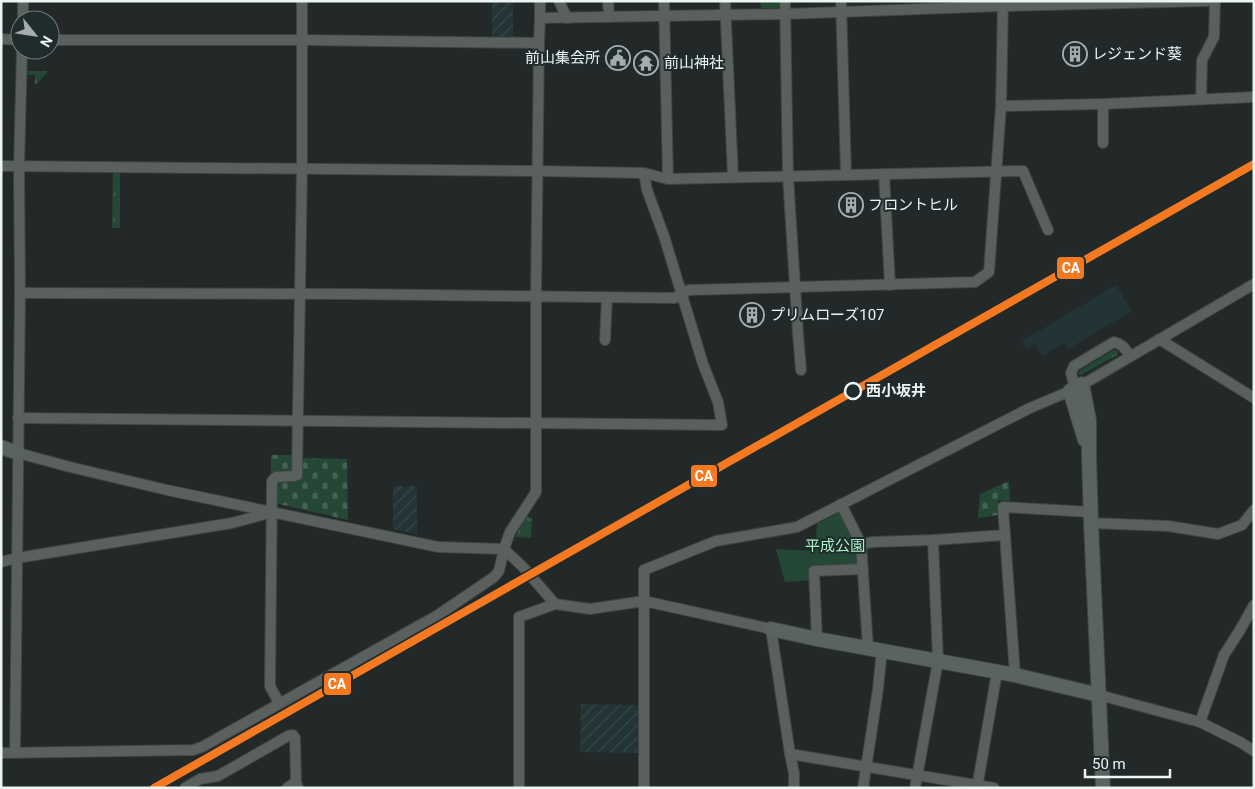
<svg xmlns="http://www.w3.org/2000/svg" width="1255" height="789" font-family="Roboto,'Noto Sans JP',sans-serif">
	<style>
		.built { fill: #223435 }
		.industrial { fill: url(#industrial-furrows) }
		.grass { fill: url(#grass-tufts) }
		.forest { fill: url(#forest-firs) }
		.cemetery { fill: url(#cemetery-stones) }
		.park { fill: #254836 }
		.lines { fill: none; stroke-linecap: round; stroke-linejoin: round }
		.street-casing { stroke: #404444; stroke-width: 12 }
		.secondary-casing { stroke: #404444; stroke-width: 16 }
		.street { stroke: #59605e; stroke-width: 10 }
		.secondary { stroke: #5a6360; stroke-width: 14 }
		.rail-1-casing { stroke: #202b2b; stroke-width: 11 }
		.rail-1 { stroke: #f47921; stroke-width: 8 }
		.stop-dot { fill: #202b2b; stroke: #ecf4f4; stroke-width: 2.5 }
		.labels { text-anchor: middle; stroke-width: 4; stroke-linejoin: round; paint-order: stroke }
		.poi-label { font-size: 15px; fill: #ecf4f4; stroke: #202b2b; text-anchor: start }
		.stop-label { font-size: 15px; font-weight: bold; fill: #ecf4f4; stroke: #202b2b; text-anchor: start }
		.park-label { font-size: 15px; fill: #a8f2c8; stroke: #202b2b }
		.line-badge { stroke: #202b2b; stroke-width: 2 }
		.badge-label { font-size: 14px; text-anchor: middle; font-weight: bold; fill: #fff }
	</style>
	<defs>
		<pattern id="industrial-furrows" width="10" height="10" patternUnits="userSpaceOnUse" patternTransform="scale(1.25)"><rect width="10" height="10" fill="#223435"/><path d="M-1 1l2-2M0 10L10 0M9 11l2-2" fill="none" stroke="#384849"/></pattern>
		<pattern id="grass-tufts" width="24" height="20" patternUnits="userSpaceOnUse" patternTransform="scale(1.25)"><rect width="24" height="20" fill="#254836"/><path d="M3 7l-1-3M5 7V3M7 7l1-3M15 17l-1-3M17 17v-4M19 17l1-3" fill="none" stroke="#456354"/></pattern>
		<pattern id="forest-firs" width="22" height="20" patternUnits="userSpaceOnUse" patternTransform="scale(1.25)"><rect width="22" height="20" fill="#254836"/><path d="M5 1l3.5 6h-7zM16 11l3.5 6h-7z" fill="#456354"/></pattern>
		<pattern id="cemetery-stones" width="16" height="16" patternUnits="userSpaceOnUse" patternTransform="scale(1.25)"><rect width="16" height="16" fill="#254836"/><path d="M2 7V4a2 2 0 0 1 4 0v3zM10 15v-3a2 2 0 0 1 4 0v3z" fill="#456354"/></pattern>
	</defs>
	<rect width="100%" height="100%" fill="#232828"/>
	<!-- built -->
	<path class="built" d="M1116,285l16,26 -64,38 -4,-6 -22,13 -7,-12 -9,5 -4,-8z"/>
	<!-- industrial -->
	<g class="industrial">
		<rect x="492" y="1" width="21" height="38"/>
		<path d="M393,486h24v48l-24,-5z"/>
		<path d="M581,704l58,1 -1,48 -58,-1z"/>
	</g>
	<!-- grass -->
	<g class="grass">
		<path d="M113,170h7v58h-8z"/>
		<path d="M1114,350l4,1 -1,4 -36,20 -3,-1 1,-3z"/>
		<path d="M526,517h4l2,2 -1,19 -16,-1z"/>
	</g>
	<!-- forest -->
	<path class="forest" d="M28,71h19v2l-11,11 -1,-1v-8h-8z"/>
	<!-- cemetery -->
	<g class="cemetery">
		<rect x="271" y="455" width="25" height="19"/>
		<path d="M300,458l47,1 1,61 -73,-17 1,-22 19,-2z"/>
		<path d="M1009,481l1,20 -12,-1v15l-20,3 2,-24z"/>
	</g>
	<!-- park -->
	<g class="park">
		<path d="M760,1h22l-4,7h-17z"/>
		<path d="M840,512l16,32v21l-45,2v13l-26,2 -9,-33 39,2 2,-27z"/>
	</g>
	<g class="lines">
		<defs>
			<g id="street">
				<path d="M23,1v19"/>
				<path d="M559,1l8,17"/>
				<path d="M608,1l1,16"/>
				<path d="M664,1l4,178"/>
				<path d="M725,1l8,176"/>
				<path d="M785,1l3,175 10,158 3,36"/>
				<path d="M841,1l5,173"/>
				<path d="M540,18v-17"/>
				<path d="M1,39l19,1"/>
				<path d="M50,40h251l238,3 1,-25 246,-4 217,-8 204,-5"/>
				<path d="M1201,99l1,-39 12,-23 1,-36"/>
				<path d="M1001,106l102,-2 151,-7"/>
				<path d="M1103,143v-39"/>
				<path d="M1,166l536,5 107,2 24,6 355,-8 25,59"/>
				<path d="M884,174l6,111"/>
				<path d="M20,293l329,1 326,4 14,-8 286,-8 14,-10 12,-166 2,-105"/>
				<path d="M1159,339l95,59"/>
				<path d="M605,340l2,-43"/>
				<path d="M1075,389l-4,-16 3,-7 40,-24c9,2 11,7 16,14"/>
				<path d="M18,418l704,7 -4,-23 -15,-38 -39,-128 -17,-46 -3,-17"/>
				<path d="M18,453l52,14 97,23 271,57 66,2 20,19 31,36"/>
				<path d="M841,504l20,40"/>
				<path d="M1091,523l77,3 50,8 24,-9 12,-15"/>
				<path d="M1,562l16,-4 215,-35 37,-10"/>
				<path d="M817,639l-3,-68 49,-2"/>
				<path d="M868,647l-7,-103 12,-2 60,-2 72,-5"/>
				<path d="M1015,675l-12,-168 88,5"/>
				<path d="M1099,695l101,27 40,20 14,9"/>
				<path d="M279,703l-9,-17 2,-205 4,-4 18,-1 3,-1v-3l5,-304v-167"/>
				<path d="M1200,722l24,-67 16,-25 14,-25"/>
				<path d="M1,753l192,-3 9,-3 236,-132 56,-38 5,-6 5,-22 6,-17 26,-40v-196l3,-253"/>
				<path d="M15,753l5,-460 -1,-127 3,-116"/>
				<path d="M790,754l204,34"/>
				<path d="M185,788l15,-9 18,-3 70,-40 5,-1 2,3 1,44 2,6"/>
				<path d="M287,788l9,-6"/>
				<path d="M519,788v-171l36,-13 35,5 54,-8 127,28 19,125 4,19v15"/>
				<path d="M644,788v-218l72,-29 81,-14 233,-119 45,-19 179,-105"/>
				<path d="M863,788l15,-99 4,-39"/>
				<path d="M915,788l23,-127 -5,-121"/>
				<path d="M977,788l20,-116"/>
			</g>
			<g id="secondary">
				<path d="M1082,384l7,36v36l2,67 12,265"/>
				<path d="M1070,391l15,49"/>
				<path d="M1,447l17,6"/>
				<path d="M771,629l46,10 198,36 84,20"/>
			</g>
		</defs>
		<!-- street casing -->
		<use href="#street" class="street-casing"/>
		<!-- secondary casing -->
		<use href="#secondary" class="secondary-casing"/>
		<!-- street -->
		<use href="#street" class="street"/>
		<!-- secondary -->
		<use href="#secondary" class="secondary"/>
		<defs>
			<path id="rail-1" d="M154,788l1100,-624"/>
		</defs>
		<!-- rail-1 casing -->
		<use href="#rail-1" class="rail-1-casing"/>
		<!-- rail-1 -->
		<use href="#rail-1" class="rail-1"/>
	</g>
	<!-- icons -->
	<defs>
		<symbol id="building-ring" viewBox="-11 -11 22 22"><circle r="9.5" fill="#202b2b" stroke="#a6adad" stroke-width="1.5"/><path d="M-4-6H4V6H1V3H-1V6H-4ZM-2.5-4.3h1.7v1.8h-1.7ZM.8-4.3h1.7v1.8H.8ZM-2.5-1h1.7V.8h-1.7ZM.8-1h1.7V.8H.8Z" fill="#a6adad"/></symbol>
		<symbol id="civic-ring" viewBox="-11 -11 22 22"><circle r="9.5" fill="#202b2b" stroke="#a6adad" stroke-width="1.5"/><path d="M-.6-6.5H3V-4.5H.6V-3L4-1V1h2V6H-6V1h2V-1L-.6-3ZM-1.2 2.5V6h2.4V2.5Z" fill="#a6adad"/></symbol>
		<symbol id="temple-ring" viewBox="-11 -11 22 22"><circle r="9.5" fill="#202b2b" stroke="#a6adad" stroke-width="1.5"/><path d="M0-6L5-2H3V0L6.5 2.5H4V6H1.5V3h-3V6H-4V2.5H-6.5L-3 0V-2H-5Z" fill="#a6adad"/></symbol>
	</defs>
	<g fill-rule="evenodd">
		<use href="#building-ring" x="1061" y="40" width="28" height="28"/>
		<use href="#civic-ring" x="604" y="44" width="28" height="28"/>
		<use href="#temple-ring" x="632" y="49" width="28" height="28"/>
		<use href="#building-ring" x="837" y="191" width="28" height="28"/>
		<use href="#building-ring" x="738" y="301" width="28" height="28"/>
	</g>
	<!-- markers -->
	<circle class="stop-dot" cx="853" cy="391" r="8"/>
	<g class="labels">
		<!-- poi labels -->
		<g class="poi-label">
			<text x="1092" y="59">レジェンド葵</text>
			<text x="600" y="63" text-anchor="end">前山集会所</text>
			<text x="664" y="68">前山神社</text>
			<text x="868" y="210">フロントヒル</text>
			<text x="770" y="320">プリムローズ107</text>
		</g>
		<!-- stop labels -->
		<g class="stop-label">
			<text x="866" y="396">西小坂井</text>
		</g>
		<!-- park labels -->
		<g class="park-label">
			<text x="835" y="551">平成公園</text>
		</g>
	</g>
	<g class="line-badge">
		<rect x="1056" y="256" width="29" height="24" rx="5" fill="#f47921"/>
		<rect x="690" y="464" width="28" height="24" rx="5" fill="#f47921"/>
		<rect x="323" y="672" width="29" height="24" rx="5" fill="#f47921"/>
	</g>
	<g class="badge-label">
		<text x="1071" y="273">CA</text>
		<text x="704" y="481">CA</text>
		<text x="337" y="689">CA</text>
	</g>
	<!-- border -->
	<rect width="1255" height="789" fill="none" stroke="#ecf4f4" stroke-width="5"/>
	<!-- north arrow -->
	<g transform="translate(35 35) rotate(120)"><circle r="24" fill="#202b2b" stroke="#727b7b"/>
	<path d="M0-4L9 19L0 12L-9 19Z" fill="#a6adad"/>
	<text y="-8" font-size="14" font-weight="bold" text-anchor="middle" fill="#ecf4f4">N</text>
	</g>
	<!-- scale -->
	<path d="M1085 769v8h85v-8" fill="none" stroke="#ecf4f4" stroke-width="2.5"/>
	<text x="1092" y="769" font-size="15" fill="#ecf4f4" stroke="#202b2b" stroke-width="4" paint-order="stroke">50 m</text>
</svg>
